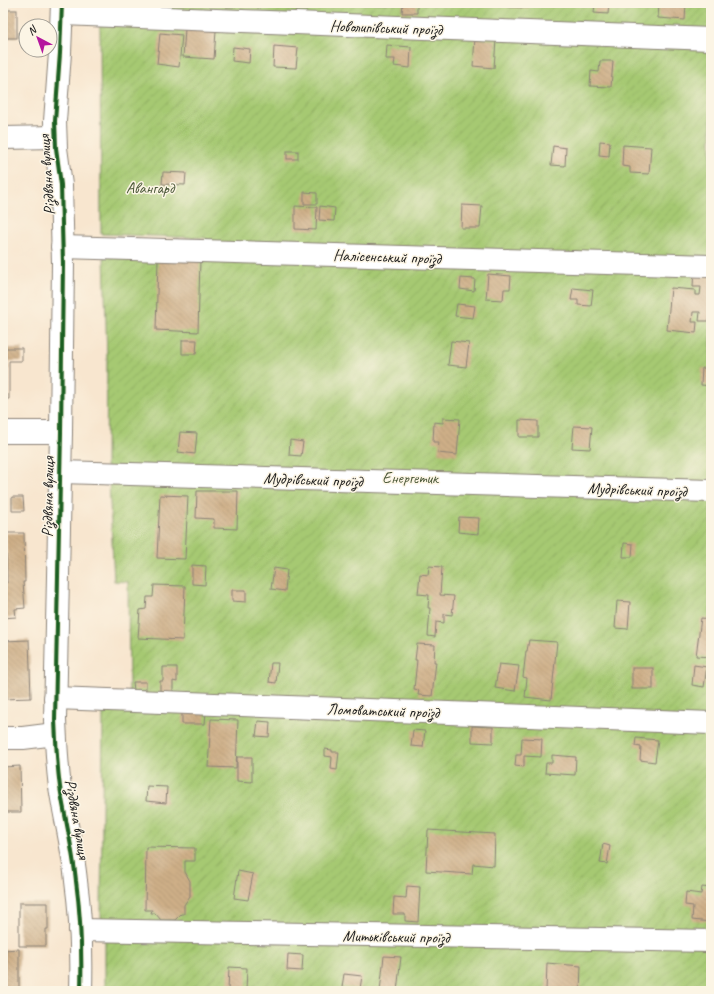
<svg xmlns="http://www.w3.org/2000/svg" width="714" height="994" font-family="Caveat,sans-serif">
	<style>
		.garden { fill: url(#garden-furrows); stroke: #617247 }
		.building { fill: url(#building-back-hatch) }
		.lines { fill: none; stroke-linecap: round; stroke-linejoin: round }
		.minor-casing { stroke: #8a8176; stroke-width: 24 }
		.minor { stroke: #fff; stroke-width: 22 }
		.cycleway-casing { stroke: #fcf5e5; stroke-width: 6 }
		.cycleway { stroke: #1b5e20; stroke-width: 4 }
		.labels { text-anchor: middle; stroke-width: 3; stroke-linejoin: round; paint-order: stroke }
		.street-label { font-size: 16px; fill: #1c1c1c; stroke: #fcf5e5 }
		.park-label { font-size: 16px; fill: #4c593a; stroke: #fcf5e5 }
	</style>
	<defs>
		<pattern id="garden-furrows" width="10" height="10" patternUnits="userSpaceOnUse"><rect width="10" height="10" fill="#a6c972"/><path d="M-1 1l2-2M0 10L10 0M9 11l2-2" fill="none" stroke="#8eac62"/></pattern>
		<pattern id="building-back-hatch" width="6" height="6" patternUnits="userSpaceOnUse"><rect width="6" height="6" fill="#ceaf87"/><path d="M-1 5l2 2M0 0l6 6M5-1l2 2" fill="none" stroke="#b09674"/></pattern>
	</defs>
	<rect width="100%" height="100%" fill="#fcf5e5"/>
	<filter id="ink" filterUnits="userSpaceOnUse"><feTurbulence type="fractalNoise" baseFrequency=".025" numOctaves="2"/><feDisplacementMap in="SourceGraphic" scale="8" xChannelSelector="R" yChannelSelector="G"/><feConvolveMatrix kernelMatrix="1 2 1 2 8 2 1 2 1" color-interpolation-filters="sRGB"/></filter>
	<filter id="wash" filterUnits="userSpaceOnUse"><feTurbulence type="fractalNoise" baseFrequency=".012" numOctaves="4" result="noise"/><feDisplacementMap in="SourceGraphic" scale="16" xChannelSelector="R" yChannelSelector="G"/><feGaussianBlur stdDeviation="0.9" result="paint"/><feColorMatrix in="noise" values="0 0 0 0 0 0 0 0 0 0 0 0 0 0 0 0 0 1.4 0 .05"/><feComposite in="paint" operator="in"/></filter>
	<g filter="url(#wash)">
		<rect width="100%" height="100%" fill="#f8e6cf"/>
		<!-- garden -->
		<path class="garden" d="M107,3h604v988h-606v-48l-4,-26 2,-209 26,-15 -1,-111 -14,-1 -5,-99 -3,-17 1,-105 -3,-105 101,2 1,-19 -105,-4 -1,-210 7,-16z"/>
		<g id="blocks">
			<!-- building -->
			<g class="building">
				<path d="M403,3h14v10h-15z"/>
				<path d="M508,3h22l-1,5 -21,-1z"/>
				<path d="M595,3h14l-1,11 -14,-1z"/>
				<path d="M659,3h27l-1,17 -27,-2z"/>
				<rect x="3" y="10" width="14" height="28"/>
				<path d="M185,29l31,2 -2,28 -31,-2z"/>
				<path d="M160,33l22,2 -3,32 -22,-3z"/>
				<path d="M475,38l21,2 -2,28 -21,-2z"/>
				<path d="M387,45l24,2 -1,21 -16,-2 1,-7h-9z"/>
				<path d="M274,46l24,2 -2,20 -23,-1z"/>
				<path d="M233,47l17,2 -1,14 -17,-2z"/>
				<path d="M600,61h13l-2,26 -21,-1 1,-15 8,1z"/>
				<path d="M600,141l10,1 -1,14 -10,-1z"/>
				<path d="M623,145l28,2 -2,27 -19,-1v-6l-8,-1z"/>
				<path d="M553,146l13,2 -1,18 -14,-1z"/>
				<rect x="287" y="151" width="11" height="8"/>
				<path d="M163,172l23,1 -1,12 -23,-1z"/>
				<path d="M304,192l13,1v11h-13z"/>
				<path d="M462,205l20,1 -2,22h-19z"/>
				<path d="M295,206l22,1 -1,23 -21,-1z"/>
				<path d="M320,206l15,2 -1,13 -15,-1z"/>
				<path d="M158,259l42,1 -2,72 -42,-2z"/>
				<path d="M694,268l17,1v52h-12l1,-9h-7l-1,10h5l-1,11 -29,-3 4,-42 24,2v5h5l1,-8h-8z"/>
				<path d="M488,274l23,2 -1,13h-6l-1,11 -17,-1z"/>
				<path d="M461,278l14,1 -1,12 -14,-2z"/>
				<path d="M573,288l20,2 -2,16 -13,-1v-5h-7z"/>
				<path d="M457,304l18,2 -2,12 -18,-2z"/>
				<path d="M182,340h15l-1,14h-14z"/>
				<path d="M451,341l18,2 -3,24 -18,-2z"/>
				<path d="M5,348h17v13h-13v38h-6v-41h2z"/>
				<path d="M702,368l9,1v17l-10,-1z"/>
				<path d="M443,418l17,1 -3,36 -19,-2 1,-11h-6l1,-20 9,1z"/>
				<path d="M519,420l19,1v16h-19z"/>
				<path d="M574,426l18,1 -2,22 -18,-1z"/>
				<path d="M180,432l17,1 -2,21 -17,-2z"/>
				<path d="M290,440l13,2 -2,14 -12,-1z"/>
				<path d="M197,491h41l-1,38 -23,-1v-9l-18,-1z"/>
				<path d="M160,495l28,1 -3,63 -28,-1z"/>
				<path d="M12,497h11l1,14h-12z"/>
				<path d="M459,517l20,1 -1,16 -20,-2z"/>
				<path d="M6,533h18l1,49h-2l2,26 -10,1 1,8 -13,1v-35h4z"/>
				<path d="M624,543l9,1 -1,13h-9z"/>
				<path d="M192,565l14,1 -1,19 -13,-1z"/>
				<path d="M429,566l13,1 -2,28 14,1 -2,19 -8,-1v9l-8,-1 -1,15 -7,-1 2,-28h-2l1,-13 -11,-1 2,-20 8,1z"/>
				<path d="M274,568l13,2 -2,21 -14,-2z"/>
				<path d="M154,585l31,1 -2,54 -45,-2 2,-28 6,-1 1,-12h6z"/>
				<path d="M232,590h14v12l-14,-1z"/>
				<path d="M617,601l13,1 -2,27 -13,-1z"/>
				<path d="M701,618l10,1v38l-15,-1z"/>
				<path d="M29,640l2,58 -28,1v-58z"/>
				<path d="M529,640l28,2 -6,58 -26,-3 2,-19 -4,-1 3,-26h1z"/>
				<path d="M417,644l18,1 -1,17h2l-4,34 -14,-1 1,-5 -5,-1 3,-29h-2z"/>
				<path d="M271,663h7l-2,20 -7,-1z"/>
				<path d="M499,664l20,2 -4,25 -20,-3z"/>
				<path d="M694,665l13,2 -3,20 -12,-2z"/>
				<path d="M163,667h14v15l-4,-1v12h-13v-12h3z"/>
				<rect x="632" y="668" width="21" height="21"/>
				<path d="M133,682h13v8h-12z"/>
				<path d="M182,711h24l-1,13h-23z"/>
				<path d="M211,719l27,1 -2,48 -28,-1z"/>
				<path d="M258,721l12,1 -1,15 -13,-1z"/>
				<path d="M472,726l21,1v16l-21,-1z"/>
				<path d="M413,730l12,1 -2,16 -12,-1z"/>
				<path d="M522,738l20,1 -1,18 -17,-1v11l-9,-1 1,-11h5z"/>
				<path d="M636,738l22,2 -3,22 -15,-2 1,-13 -6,-1z"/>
				<path d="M325,749l7,1v2h7l-2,18 -6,-1 1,-12 -7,-1z"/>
				<path d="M552,755l24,2 -1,18 -30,-2 1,-10h6z"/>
				<path d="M237,757h15v25l-15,-1z"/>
				<path d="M20,766l1,46h-18v-45z"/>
				<path d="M147,786l20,1 -1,16 -20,-2z"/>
				<path d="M428,830l67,4 -1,32 -21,-2 -1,10 -46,-3z"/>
				<path d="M603,844l7,2 -3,18 -7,-1z"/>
				<path d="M146,847l49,1v13h-10v11l5,9v15l-6,9v9h-3l-6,6h-14l-6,-7h-4l1,-3h-7z"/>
				<path d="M238,871l15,3 -5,26 -14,-2z"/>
				<path d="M407,886l13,1 -2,35 -13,-1v-7h-12l1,-17 12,1z"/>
				<path d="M702,887l9,1v34l-19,-2 1,-14 -8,-1 1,-13 15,2z"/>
				<path d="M19,903h29v26h-2v17h-27z"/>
				<path d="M19,949v42h-16v-41z"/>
				<path d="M288,954l15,1 -1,16 -15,-1z"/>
				<path d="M384,956l17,1 -4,34h-17z"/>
				<path d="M547,963l34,3 -1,25h-34z"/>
				<path d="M229,967l18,1 -1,23h-18z"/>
				<path d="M710,970h1v19h-3z"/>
				<path d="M344,974l18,2 -2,13 -18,-2z"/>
			</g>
		</g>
	</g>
	<g filter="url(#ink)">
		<use href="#blocks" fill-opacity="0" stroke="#8a8176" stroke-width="1"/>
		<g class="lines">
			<defs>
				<g id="minor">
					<path d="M62,3l-2,50 -5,68 1,27 5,37 2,78 -2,169 -6,288c1,23 2,45 5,67 5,32 13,62 16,94 5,36 6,73 5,110"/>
					<path d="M62,14l649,25"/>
					<path d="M3,138l52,-1"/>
					<path d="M62,247l649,19"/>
					<path d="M3,432h58"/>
					<path d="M60,472l651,19"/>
					<path d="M55,698l656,25"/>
					<path d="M3,738h20l32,-4"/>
					<path d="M80,930l631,11"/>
				</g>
			</defs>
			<!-- minor casing -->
			<use href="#minor" class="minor-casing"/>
			<!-- minor -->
			<use href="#minor" class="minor"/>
			<defs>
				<path id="cycleway" d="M62,3l-2,50 -5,68 1,27 5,37 2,78 -2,169 -6,288c1,23 2,45 5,67 5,32 13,62 16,94 5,36 6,73 5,110"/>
			</defs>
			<!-- cycleway casing -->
			<use href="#cycleway" class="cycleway-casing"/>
			<!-- cycleway -->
			<use href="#cycleway" class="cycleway"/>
		</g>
	</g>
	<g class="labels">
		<!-- street labels -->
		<g class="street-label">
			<text transform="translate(386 27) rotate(2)" y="6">Новолипівський проїзд</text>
			<text transform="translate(46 175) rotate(-94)" y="6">Різдвяна вулиця</text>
			<text transform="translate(387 256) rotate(2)" y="6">Налісенський проїзд</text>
			<text transform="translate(313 479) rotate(2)" y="6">Мудрівський проїзд</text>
			<text transform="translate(637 489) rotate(2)" y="6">Мудрівський проїзд</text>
			<text transform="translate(47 497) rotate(-89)" y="6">Різдвяна вулиця</text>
			<text transform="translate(383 710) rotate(2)" y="6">Ломоватський проїзд</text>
			<text transform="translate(78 819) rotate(80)" y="6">Різдвяна вулиця</text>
			<text transform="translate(396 936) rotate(1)" y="6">Митьківський проїзд</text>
		</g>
		<!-- park labels -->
		<g class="park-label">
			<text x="150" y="193">Авангард</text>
			<text x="410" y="483">Енергетик</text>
		</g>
	</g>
	<!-- margin -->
	<rect width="714" height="994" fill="none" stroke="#fcf5e5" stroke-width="16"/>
	<!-- north arrow -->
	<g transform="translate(38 38) rotate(319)"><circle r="19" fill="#fcf5e5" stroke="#a29e95"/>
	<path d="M0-3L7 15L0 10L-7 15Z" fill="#b5179e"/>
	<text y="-6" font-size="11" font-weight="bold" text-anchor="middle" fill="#1c1c1c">N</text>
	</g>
</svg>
